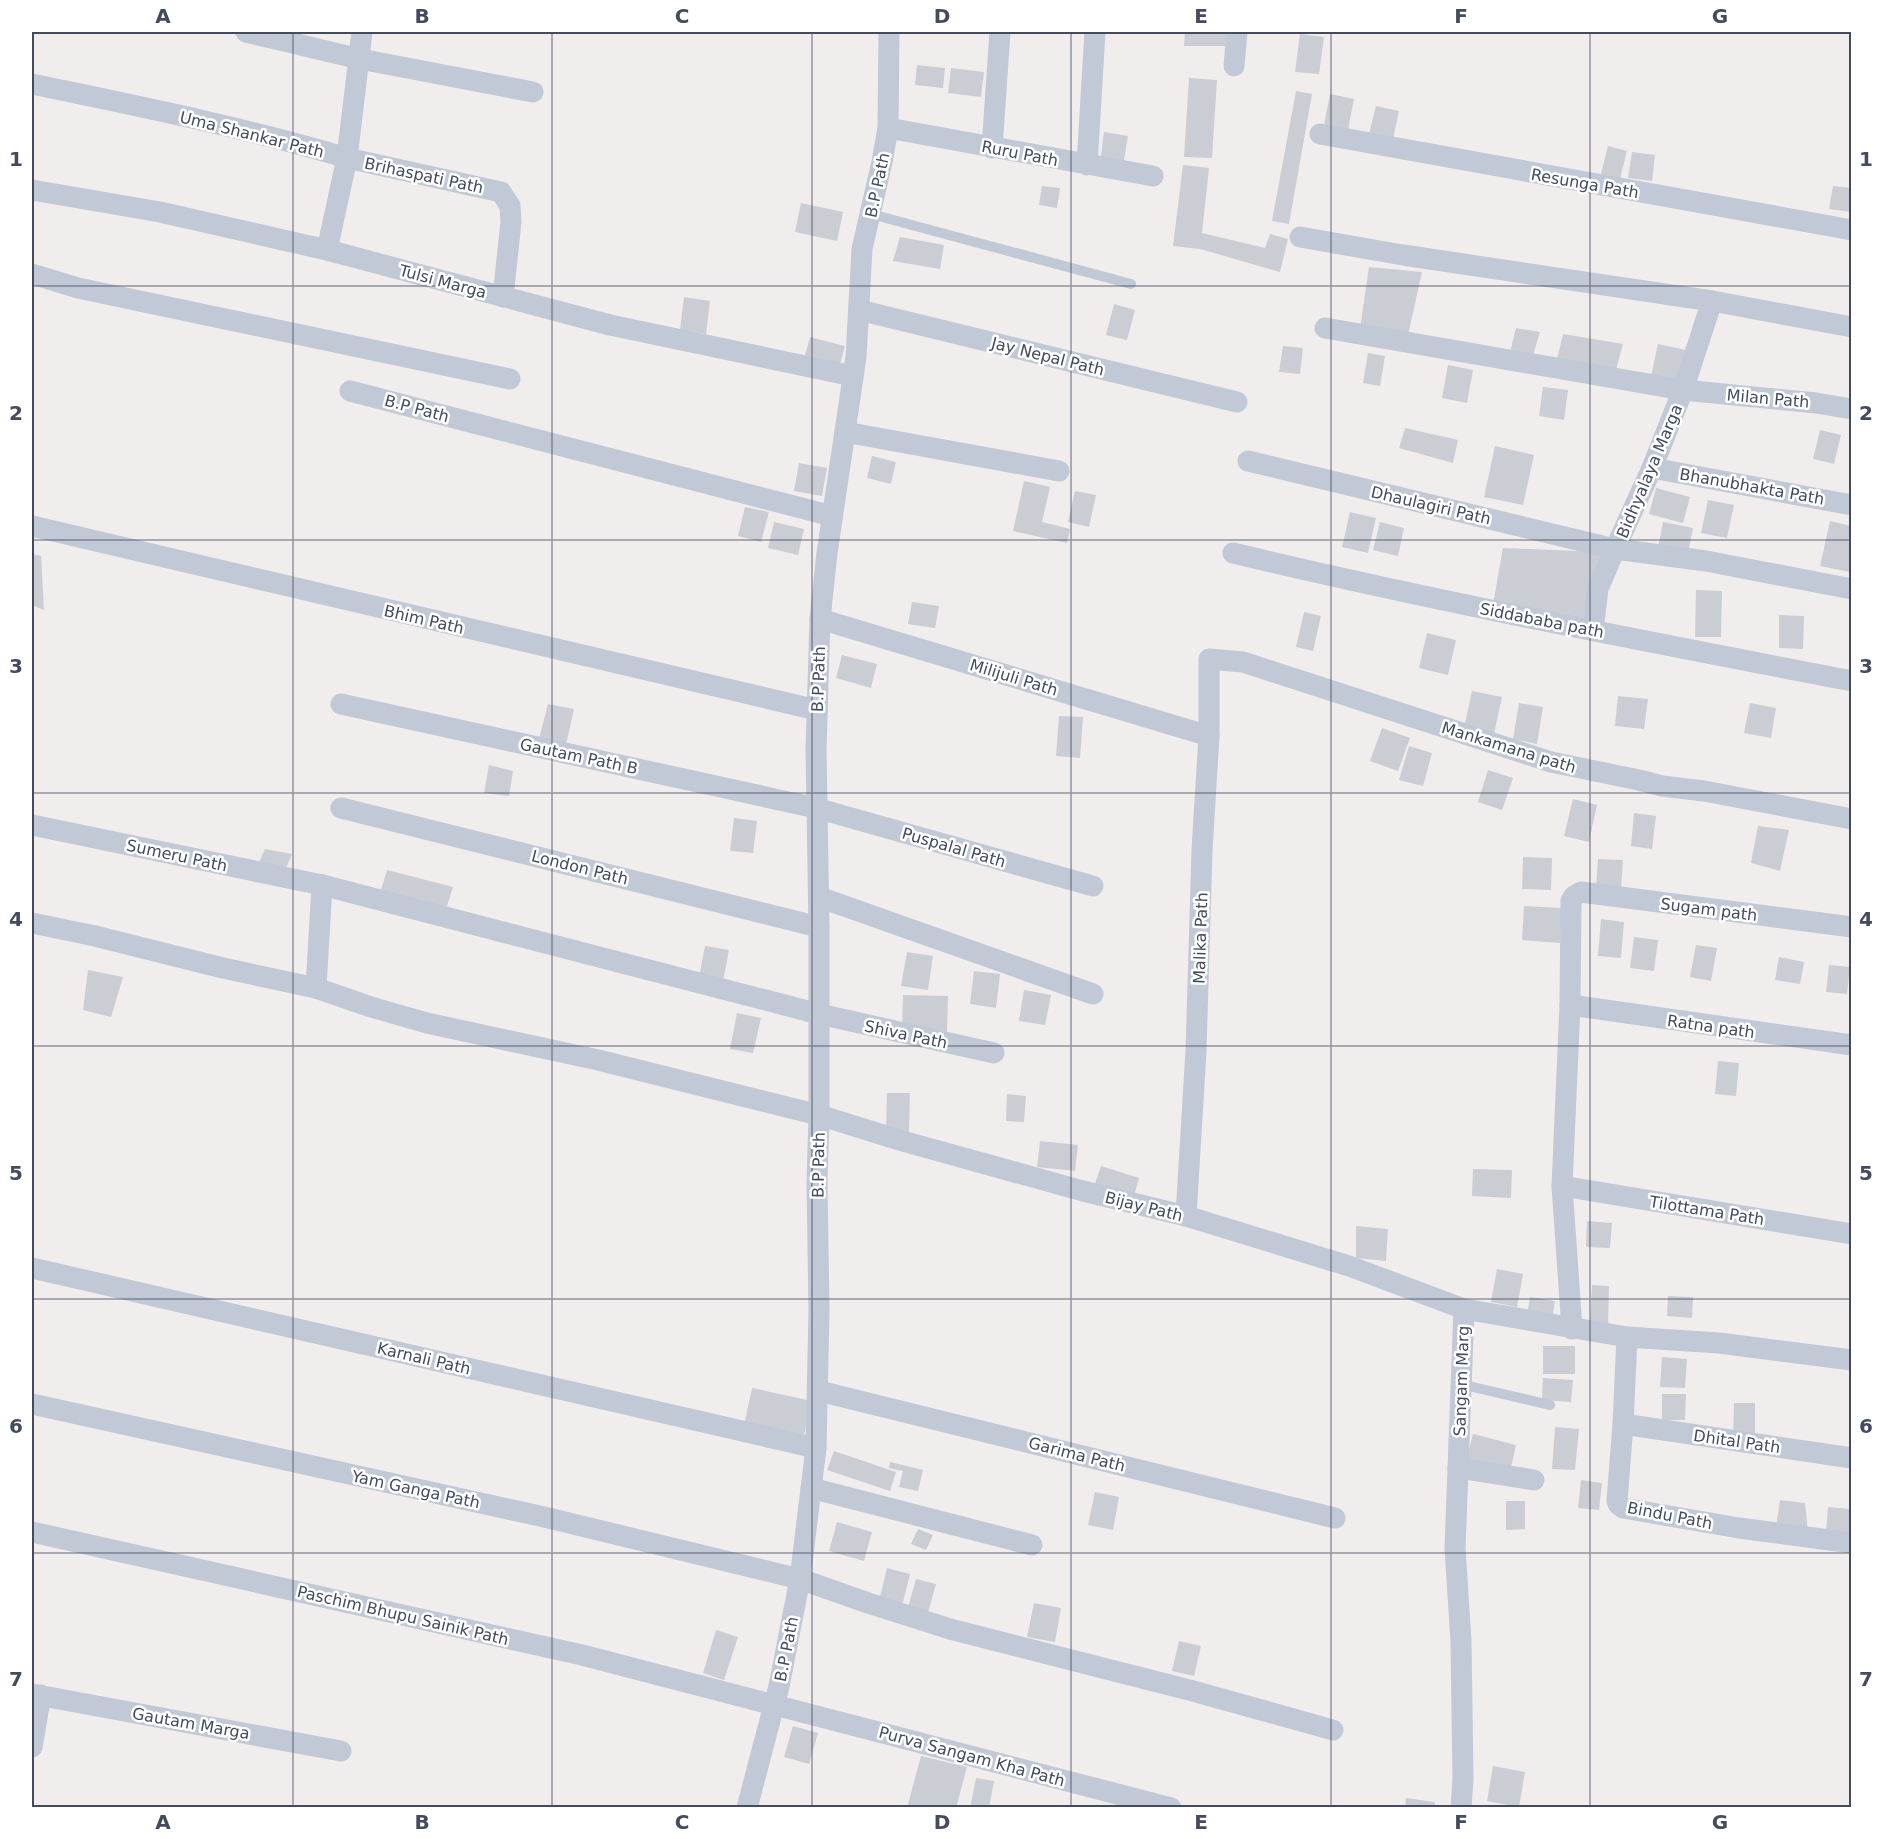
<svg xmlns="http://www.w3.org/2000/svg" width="1883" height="1839" font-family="'DejaVu Sans',sans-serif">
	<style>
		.building { fill: #cbcdd5 }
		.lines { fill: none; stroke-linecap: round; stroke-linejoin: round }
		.lane { stroke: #c1c8d6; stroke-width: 10 }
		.street { stroke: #c1c8d6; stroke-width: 21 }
		.grid { fill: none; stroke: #434b5c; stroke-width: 1.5; stroke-opacity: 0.55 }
		.labels { text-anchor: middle; stroke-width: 5; stroke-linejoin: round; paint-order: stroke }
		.street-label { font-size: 16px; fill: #434b5c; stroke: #fff }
		.neatline { fill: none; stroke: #434b5c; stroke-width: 2 }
		.grid-label { font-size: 20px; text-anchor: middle; font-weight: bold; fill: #434b5c }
	</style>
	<rect width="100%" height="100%" fill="#f0edec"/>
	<!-- building -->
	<g class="building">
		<path d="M1185,32h43v14h-44z"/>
		<path d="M1300,34l24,3 -5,37 -24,-2z"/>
		<path d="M917,65l28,3 -2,20 -28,-3z"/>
		<path d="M951,68l33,4 -3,25 -33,-4z"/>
		<path d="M1189,78l28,2 -5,78 -28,-1z"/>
		<path d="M1296,91l16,3 -23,130 -17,-3z"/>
		<path d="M1330,94l24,5 -6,31 -24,-5z"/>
		<path d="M1376,106l23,5 -7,32 -24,-5z"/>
		<path d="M1104,132l24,4 -5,30 -23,-3z"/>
		<path d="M1608,146l19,5 -7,28 -19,-5z"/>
		<path d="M1632,152l23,3 -3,26 -24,-3z"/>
		<path d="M1183,165l26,3 -7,65 63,15 5,-14 18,5 -8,33 -80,-23 -27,-3z"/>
		<path d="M1042,186l18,2 -3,20 -18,-3z"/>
		<path d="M1833,186l19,2 -1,24 -22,-3z"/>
		<path d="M801,203l42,9 -6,29 -42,-9z"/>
		<path d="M900,237l44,8 -4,24 -47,-8z"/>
		<path d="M1369,267l53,5 -14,63 -48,-6z"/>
		<path d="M684,297l26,4 -4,33 -26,-4z"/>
		<path d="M1114,304l21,6 -8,30 -21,-5z"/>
		<path d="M1516,328l24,4 -8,27 -22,-7z"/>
		<path d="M1563,334l60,10 -7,26 -60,-7z"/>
		<path d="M810,337l35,9 -6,22 -35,-9z"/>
		<path d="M1658,344l28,6 -9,32 -26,-5z"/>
		<path d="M1283,346l20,2 -3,26 -21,-2z"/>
		<path d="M1368,353l17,3 -5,30 -17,-3z"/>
		<path d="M1448,365l25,5 -6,33 -25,-5z"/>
		<path d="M1543,387l25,3 -4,30 -25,-4z"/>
		<path d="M1405,428l53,12 -5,23 -54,-15z"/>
		<path d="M1820,430l21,5 -7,29 -21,-5z"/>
		<path d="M1495,446l39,9 -11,50 -39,-8z"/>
		<path d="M872,456l24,6 -5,22 -24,-6z"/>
		<path d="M799,463l28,5 -5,28 -28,-5z"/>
		<path d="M1024,481l26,6 -8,35 28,7 -3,14 -54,-12z"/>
		<path d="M1656,488l34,9 -7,26 -34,-9z"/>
		<path d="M1075,491l21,4 -7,32 -21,-5z"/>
		<path d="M1708,500l26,5 -7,33 -26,-5z"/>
		<path d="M745,507l24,5 -8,30 -23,-6z"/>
		<path d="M1350,512l26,6 -8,35 -26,-6z"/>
		<path d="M1830,521l22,5v39l-2,7 -30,-6z"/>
		<path d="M774,522l30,7 -6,26 -30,-7z"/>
		<path d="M1380,522l24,6 -6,28 -25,-6z"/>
		<path d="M1663,522l30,6 -5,26 -30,-6z"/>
		<path d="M1503,548l97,4 2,2 -19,66 -90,-16z"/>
		<path d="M32,554l9,2 3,54 -12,-5z"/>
		<path d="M1696,590l26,1 -1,46h-26z"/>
		<path d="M912,602l27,4 -4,22 -27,-4z"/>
		<path d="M1304,612l17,4 -8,35 -17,-4z"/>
		<path d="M1779,615l25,1 -1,33 -24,-1z"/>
		<path d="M1427,633l29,7 -8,35 -29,-7z"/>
		<path d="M842,655l35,9 -6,24 -35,-10z"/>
		<path d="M1472,691l30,6 -8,37 -30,-6z"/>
		<path d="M1618,696l30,3 -4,30 -29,-3z"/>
		<path d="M1519,703l24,4 -6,37 -24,-5z"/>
		<path d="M1750,703l26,5 -5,30 -27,-5z"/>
		<path d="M548,704l26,5 -9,40 -27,-6z"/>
		<path d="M1059,716l24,1 -3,41 -24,-2z"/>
		<path d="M1382,728l28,10 -12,33 -28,-10z"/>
		<path d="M1409,746l23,7 -9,33 -24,-6z"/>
		<path d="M489,765l24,6 -4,25 -25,-3z"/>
		<path d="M1488,770l25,8 -11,32 -24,-8z"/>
		<path d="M1573,799l24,6 -8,37 -25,-6z"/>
		<path d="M1634,813l22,3 -4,33 -21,-3z"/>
		<path d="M734,818l23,3 -4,32 -23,-2z"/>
		<path d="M1758,826l31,4 -9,41 -29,-8z"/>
		<path d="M265,849l27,5 -9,21 -24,-13z"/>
		<path d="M1523,857l29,1 -1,32 -29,-1z"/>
		<path d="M1598,859l25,1 -2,29 -25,-2z"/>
		<path d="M387,870l66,17 -9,28 -65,-18z"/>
		<path d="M1524,906l38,2 -2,35 -38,-3z"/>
		<path d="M1601,919l23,3 -3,36 -23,-2z"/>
		<path d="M1634,937l24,3 -4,31 -24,-3z"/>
		<path d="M1696,945l21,3 -6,33 -21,-4z"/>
		<path d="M705,946l24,4 -6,31 -24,-4z"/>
		<path d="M907,952l26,4 -5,34 -27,-4z"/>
		<path d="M1779,957l25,5 -4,22 -25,-4z"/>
		<path d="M1829,965l21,2 -3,27 -21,-2z"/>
		<path d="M88,970l35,7 -12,40 -28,-7z"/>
		<path d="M974,971l26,3 -4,34 -26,-4z"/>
		<path d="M1024,990l27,5 -6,30 -26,-4z"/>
		<path d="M903,995l45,1 -1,36 -45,-2z"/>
		<path d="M737,1013l24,5 -8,35 -23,-4z"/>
		<path d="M1718,1061l21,2 -3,33 -21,-2z"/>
		<path d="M887,1093h23l-1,39 -23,-1z"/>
		<path d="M1007,1094l19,2 -2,26 -18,-1z"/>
		<path d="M1040,1141l38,4 -3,26 -38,-4z"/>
		<path d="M1101,1166l38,12 -5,18 -39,-12z"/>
		<path d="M1473,1169l39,1 -1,28 -39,-2z"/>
		<path d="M1587,1221l25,2 -2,25 -24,-1z"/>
		<path d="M1356,1226l32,3 -2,32 -30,-3z"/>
		<path d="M1497,1269l26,5 -6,33 -26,-5z"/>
		<path d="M1592,1285l17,1 -1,41 -18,-1z"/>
		<path d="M1668,1296l25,1 -1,21 -25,-2z"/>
		<path d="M1530,1297l25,4 -3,18 -25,-4z"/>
		<rect x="1543" y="1346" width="32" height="28"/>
		<path d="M1662,1357l25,2 -2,29 -25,-1z"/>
		<path d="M1543,1378l30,2 -2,22 -29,-2z"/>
		<path d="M752,1388l60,13 -9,39 -59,-15z"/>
		<path d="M1662,1394h24l-1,26h-23z"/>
		<path d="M1734,1403h21v36h-22z"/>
		<path d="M1555,1427l24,2 -4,41 -23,-1z"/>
		<path d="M1473,1434l43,11 -6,27 -44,-11z"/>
		<path d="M834,1451l62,21 -6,19 -63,-21z"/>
		<path d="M890,1462l33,8 -5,21 -19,-4 4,-16 -14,-3z"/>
		<path d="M1581,1480l21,3 -3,27 -21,-2z"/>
		<path d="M1095,1492l24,5 -6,33 -25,-5z"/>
		<path d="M1780,1500l25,3 3,29 -32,-5z"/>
		<path d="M1506,1501h19v28l-19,1z"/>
		<path d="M1828,1507l23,2 -2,26 -23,-2z"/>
		<path d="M837,1522l35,10 -8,29 -35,-10z"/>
		<path d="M918,1529l15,6 -7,15 -15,-6z"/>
		<path d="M887,1568l23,6 -8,32 -23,-5z"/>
		<path d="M916,1579l20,5 -9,32 -20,-5z"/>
		<path d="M1034,1603l27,5 -6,34 -28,-5z"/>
		<path d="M716,1630l22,7 -14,43 -21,-7z"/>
		<path d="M1179,1641l22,5 -7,30 -22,-5z"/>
		<path d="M793,1726l25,7 -9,31 -25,-7z"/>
		<path d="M921,1756l46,11 -11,41h-49z"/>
		<path d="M1493,1766l32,6 -6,35 -32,-6z"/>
		<path d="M976,1778l18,3 -5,27h-19z"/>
		<path d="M1406,1798l29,4 -1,6h-29z"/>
	</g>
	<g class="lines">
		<!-- lane -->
		<g class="lane">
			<path d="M871,214l260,70"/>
			<path d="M1460,1384l90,21"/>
		</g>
		<!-- street -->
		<g class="street">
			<path d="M246,32l114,27 173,33"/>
			<path d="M1234,66l3,-34"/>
			<path d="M32,84c105,22 211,43 315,74l15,-126"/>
			<path d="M888,128l265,48"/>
			<path d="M1320,134l532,96"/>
			<path d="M992,148l8,-116"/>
			<path d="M1087,165l8,-133"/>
			<path d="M32,190l128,22 167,38 283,75 243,51"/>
			<path d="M1300,237l103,18 309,46 -29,89 -31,78 -37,81 91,12 146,28"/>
			<path d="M327,250l20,-92 154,34 9,14 1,16 -8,75"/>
			<path d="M32,274l46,14 432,91"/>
			<path d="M1712,301l140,26"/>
			<path d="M859,310l378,92"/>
			<path d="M1325,328l358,62 133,13 36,6"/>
			<path d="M350,391l482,125"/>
			<path d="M845,432l214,39"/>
			<path d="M1248,461l367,88 -17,40 -5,41"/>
			<path d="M1652,468l200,37"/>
			<path d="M32,526l785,184"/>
			<path d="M1233,553c205,49 412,88 619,128"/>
			<path d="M820,619l389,117"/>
			<path d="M341,704l475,104 277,78"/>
			<path d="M341,808l478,119"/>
			<path d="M32,825l290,60"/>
			<path d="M819,897l274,97"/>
			<path d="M32,923l63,13 128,32 93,20 55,19 56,16 171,37 221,55 80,25 184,51 103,25 163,50 115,43"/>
			<path d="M316,988l6,-103 497,129 175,39"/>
			<path d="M1570,1005l282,40"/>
			<path d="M1562,1186l290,48"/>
			<path d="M1186,1216l10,-165 6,-201 7,-114v-77l34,3 308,100 88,18 23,6 42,5 148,28"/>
			<path d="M32,1268l784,180"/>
			<path d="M1572,1329l-10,-143 8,-181 1,-104 3,-5 7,-4 271,35"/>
			<path d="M1627,1337l-4,87 -6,77 1,3 5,4 116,20 113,15"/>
			<path d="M819,1391l516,127"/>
			<path d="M32,1404l508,112 260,63 68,24 82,26 243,62 140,39"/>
			<path d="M1623,1424l229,34"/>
			<path d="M1458,1468l76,12"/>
			<path d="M811,1488l221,57"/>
			<path d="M32,1532l550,123 589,153"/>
			<path d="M32,1694l309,57"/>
			<path d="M32,1747l9,-52"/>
			<path d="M747,1808l32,-122 21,-107 16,-131 3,-138 -2,-126 2,-69v-188l-3,-177 4,-131 7,-66 29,-196 6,-108 20,-87 6,-34 1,-96"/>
			<path d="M1461,1808l2,-29 -2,-138 -6,-93 9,-239 163,28 92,6 133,17"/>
		</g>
	</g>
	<!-- grid -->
	<path class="grid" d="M293,32v1776M552,32v1776M812,32v1776M1071,32v1776M1331,32v1776M1590,32v1776M32,286h1820M32,540h1820M32,793h1820M32,1046h1820M32,1299h1820M32,1553h1820"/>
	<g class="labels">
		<!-- street labels -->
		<g class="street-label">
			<text transform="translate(252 134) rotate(14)" y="6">Uma Shankar Path</text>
			<text transform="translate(1020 153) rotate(11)" y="6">Ruru Path</text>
			<text transform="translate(424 175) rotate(12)" y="6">Brihaspati Path</text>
			<text transform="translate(1585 183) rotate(10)" y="6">Resunga Path</text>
			<text transform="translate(877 185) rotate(-78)" y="6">B.P Path</text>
			<text transform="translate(443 281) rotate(15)" y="6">Tulsi Marga</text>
			<text transform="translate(1048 356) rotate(14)" y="6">Jay Nepal Path</text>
			<text transform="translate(1768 398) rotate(5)" y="6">Milan Path</text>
			<text transform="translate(417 408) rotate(15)" y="6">B.P Path</text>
			<text transform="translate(1649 471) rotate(-67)" y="6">Bidhyalaya Marga</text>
			<text transform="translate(1752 486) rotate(10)" y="6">Bhanubhakta Path</text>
			<text transform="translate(1431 505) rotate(13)" y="6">Dhaulagiri Path</text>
			<text transform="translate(424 619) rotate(13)" y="6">Bhim Path</text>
			<text transform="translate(1542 620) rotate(11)" y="6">Siddababa path</text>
			<text transform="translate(1014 677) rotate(17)" y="6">Milijuli Path</text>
			<text transform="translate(818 679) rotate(-88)" y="6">B.P Path</text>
			<text transform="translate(1509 747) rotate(17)" y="6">Mankamana path</text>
			<text transform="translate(579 756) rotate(12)" y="6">Gautam Path B</text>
			<text transform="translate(954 847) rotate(16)" y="6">Puspalal Path</text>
			<text transform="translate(177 855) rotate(12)" y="6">Sumeru Path</text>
			<text transform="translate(580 867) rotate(14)" y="6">London Path</text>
			<text transform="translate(1709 909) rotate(7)" y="6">Sugam path</text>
			<text transform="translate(1200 938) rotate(-88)" y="6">Malika Path</text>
			<text transform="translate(1711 1026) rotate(8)" y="6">Ratna path</text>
			<text transform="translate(906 1034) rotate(12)" y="6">Shiva Path</text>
			<text transform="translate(818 1165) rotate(-89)" y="6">B.P Path</text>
			<text transform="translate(1144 1206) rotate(14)" y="6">Bijay Path</text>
			<text transform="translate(1707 1210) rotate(9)" y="6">Tilottama Path</text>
			<text transform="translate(424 1358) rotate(13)" y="6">Karnali Path</text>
			<text transform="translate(1461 1381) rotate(-88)" y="6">Sangam Marg</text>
			<text transform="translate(1737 1441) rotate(8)" y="6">Dhital Path</text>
			<text transform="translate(1077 1454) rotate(14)" y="6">Garima Path</text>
			<text transform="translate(416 1489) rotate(12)" y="6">Yam Ganga Path</text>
			<text transform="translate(1670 1515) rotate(11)" y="6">Bindu Path</text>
			<text transform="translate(403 1615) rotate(13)" y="6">Paschim Bhupu Sainik Path</text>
			<text transform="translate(786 1649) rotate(-79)" y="6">B.P Path</text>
			<text transform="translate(191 1723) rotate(10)" y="6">Gautam Marga</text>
			<text transform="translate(972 1756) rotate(15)" y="6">Purva Sangam Kha Path</text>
		</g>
	</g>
	<!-- border -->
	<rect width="1883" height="1839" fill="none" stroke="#ffffff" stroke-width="66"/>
	<rect x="33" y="33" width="1817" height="1773" class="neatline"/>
	<g class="grid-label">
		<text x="163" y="23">A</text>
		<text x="422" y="23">B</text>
		<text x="682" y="23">C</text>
		<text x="942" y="23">D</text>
		<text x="1201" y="23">E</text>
		<text x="1461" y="23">F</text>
		<text x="1720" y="23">G</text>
		<text x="16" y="166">1</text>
		<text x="1866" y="166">1</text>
		<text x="16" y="420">2</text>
		<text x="1866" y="420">2</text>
		<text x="16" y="673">3</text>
		<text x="1866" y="673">3</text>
		<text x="16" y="926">4</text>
		<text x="1866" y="926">4</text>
		<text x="16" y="1180">5</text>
		<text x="1866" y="1180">5</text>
		<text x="16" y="1433">6</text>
		<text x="1866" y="1433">6</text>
		<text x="16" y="1686">7</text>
		<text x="1866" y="1686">7</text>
		<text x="163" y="1829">A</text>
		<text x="422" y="1829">B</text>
		<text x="682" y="1829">C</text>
		<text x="942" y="1829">D</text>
		<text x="1201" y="1829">E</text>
		<text x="1461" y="1829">F</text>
		<text x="1720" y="1829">G</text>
	</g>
</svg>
